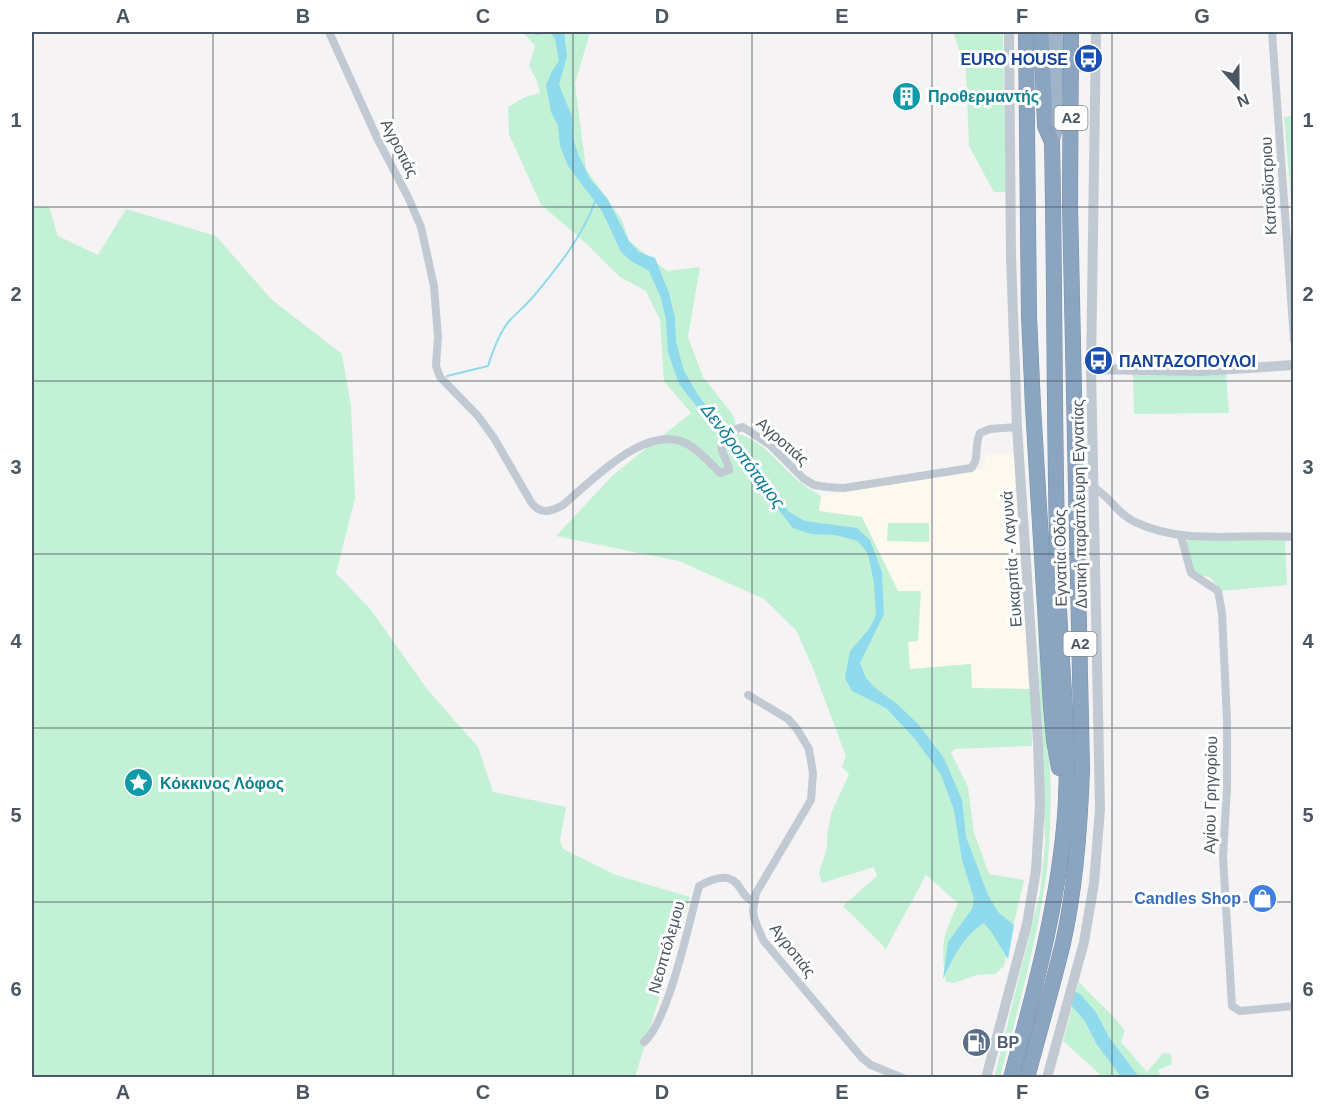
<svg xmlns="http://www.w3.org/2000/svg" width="1325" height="1109" font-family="Helvetica,sans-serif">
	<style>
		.commercial { fill: #fdf9ef }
		.green { fill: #c3f1d5 }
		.water { fill: #90daee }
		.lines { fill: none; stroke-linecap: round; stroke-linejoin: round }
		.stream { stroke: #90daee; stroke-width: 2 }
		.river { stroke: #90daee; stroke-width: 14 }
		.trunk-casing { stroke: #7690ad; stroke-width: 15 }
		.motorway-casing { stroke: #7690ad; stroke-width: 16 }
		.minor { stroke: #c1cad2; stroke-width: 8 }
		.tertiary { stroke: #c1cad2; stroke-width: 10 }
		.trunk { stroke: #9fb4c9; stroke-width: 14 }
		.motorway { stroke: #8ba5c1; stroke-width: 15 }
		.grid { fill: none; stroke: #4a5661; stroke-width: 1.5; stroke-opacity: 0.55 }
		.labels { text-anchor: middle; stroke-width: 6; stroke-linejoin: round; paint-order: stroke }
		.shield { fill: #fff; stroke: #808990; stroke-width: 1.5 }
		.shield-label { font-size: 15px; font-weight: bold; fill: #4a5661 }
		.transit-label { font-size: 16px; font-weight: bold; fill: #164399; stroke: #fff; text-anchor: end }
		.culture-label { font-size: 16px; font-weight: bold; fill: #0d838f; stroke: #fff; text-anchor: start }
		.street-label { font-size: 16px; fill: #4a5661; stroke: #fff }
		.shop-label { font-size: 16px; font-weight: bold; fill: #366cbe; stroke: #fff; text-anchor: end }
		.service-label { font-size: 16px; font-weight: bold; fill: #4e5e75; stroke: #fff; text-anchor: start }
		.water-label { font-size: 18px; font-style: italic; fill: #0c7c9b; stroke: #fff }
		.neatline { fill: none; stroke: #4a5661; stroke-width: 2 }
		.grid-label { font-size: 20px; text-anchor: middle; font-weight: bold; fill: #4a5661 }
	</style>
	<rect width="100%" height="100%" fill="#f5f3f3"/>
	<!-- commercial -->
	<path class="commercial" d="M1016,454l15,235 -59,-1 -1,-24 -61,5 -2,-27 -10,-51 -36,-74 -43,-6 2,-15 163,-27 1,-14z"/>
	<!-- green -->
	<g class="green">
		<path d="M523,32h67l-15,52 11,85 36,51 7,21 38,30 33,-4 -12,70 15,40 30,38 5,19c25,6 43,33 63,49 6,5 13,8 20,13l-2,15 43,6 36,74h23l-3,50 -10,1 2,27 61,-5 1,24 59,1 1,57 -77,3 -4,4 17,34 6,46 15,41 35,6 -20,86 -9,8 -18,1 -23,8 -8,-1c-6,-38 -3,-45 12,-79l-32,-28 -40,74 -43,-43 34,-30 -3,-9 -52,16 -3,-10 8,-25v-12l4,-22 18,-40 -7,-7 4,-11 -34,-90 -16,-36 -32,-31 -85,-38 -123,-25 57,-61 78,-62 -27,-32 -4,-61 -14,-29 -26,-14 -34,-34 -45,-38 -32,-71 -1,-27 17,-10 15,-4 -3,-12 -8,-15 6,-20z"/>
		<path d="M953,32h50l3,160h-12l-25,-46 -3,-75z"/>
		<path d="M1293,116l1,107h-1l-9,-106z"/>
		<path d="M32,207h17l9,29 40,19 28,-46 90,27 55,63 71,55 9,52 4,92 -19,75 35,37 56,79 51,58 15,45 73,15 -6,33 3,9 53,26 74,22 -55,180 -603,1z"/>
		<path d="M1133,374h93l3,39 -95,1z"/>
		<path d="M1024,393h5l22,397c-1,35 -1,70 -8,105 -10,61 -27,122 -43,182l-6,1 46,-185 5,-49 -8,-236z"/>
		<path d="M888,523h41v19l-42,-1z"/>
		<path d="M1187,539h98l2,46 -66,6 -11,-14 -16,-2 -7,-16z"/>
		<path d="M1079,982c15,17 33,31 46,49l-4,11 26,30 16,-19 8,1 1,10 -14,6 3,7h-58l-40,-36z"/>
	</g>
	<!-- water -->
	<path class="water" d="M524,32h40l3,24 -8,29 13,31 1,22 5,16 12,25 17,19 22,43 10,11 16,6 14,35 6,25 1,24 8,29 14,24 91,117 16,9 52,7 13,12 12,32 2,42 -24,49 6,15 8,9 23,17 22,21 25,33 18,42 4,37 22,58 10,17 16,13 -6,34 -16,-26 -8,-10c-21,13 -31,35 -41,56l5,-37 24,-33 2,-10 -12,-39 -8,-50 -13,-35 -26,-36 -29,-31 -34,-17 -7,-13 5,-27 19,-22 7,-14 -2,-32 -6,-29 -10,-13 -23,-6 -24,-1 -18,-6 -114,-144 -11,-32 -2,-32 -5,-22 -12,-27 -18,-10 -10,-9 -19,-41 -34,-45 -8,-20 -2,-20 -7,-14 -5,-27 6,-14 7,-10 -4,-23 -5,-5 -12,2z"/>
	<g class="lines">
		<!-- stream -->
		<path class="stream" d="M447,376l41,-10c5,-16 11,-33 22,-46 8,-8 16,-15 23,-23 25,-30 50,-61 63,-98"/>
		<!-- river -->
		<path class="river" d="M1075,999l15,17 13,25 28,37"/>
		<defs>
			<path id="trunk" d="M1052,142l4,-17 -1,-93"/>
			<g id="motorway">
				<path d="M1026,32l3,284 4,90 18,300 3,34 5,28"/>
				<path d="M1011,1078c22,-82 45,-165 53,-250 8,-81 -4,-164 -6,-246 -4,-146 -3,-293 -6,-440l-7,-16 -4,-94"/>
				<path d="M1027,1078c12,-45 25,-90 36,-135 13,-57 17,-116 19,-174l-12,-564 1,-173"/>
			</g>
		</defs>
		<!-- trunk casing -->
		<use href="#trunk" class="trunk-casing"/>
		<!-- motorway casing -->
		<use href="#motorway" class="motorway-casing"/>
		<!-- minor -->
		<g class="minor">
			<path d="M329,32l49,108 30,57 13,30 13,59 4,51 -2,29 4,11 38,39 16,22 37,64c9,13 20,10 32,3 29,-24 85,-85 126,-60 12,7 22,19 31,28l9,-3c-1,-12 -14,-21 -3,-33 6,-6 9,-8 17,-10l27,18 34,34 10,6 13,2 17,1 127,-20c9,-9 3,-24 9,-35l10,-4 27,-2"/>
			<path d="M1272,32l22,308"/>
			<path d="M1093,487c17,9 24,27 42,35 51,24 104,11 159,15"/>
			<path d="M1181,536l10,37 27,18 4,22 5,107v68l-4,69 9,149 8,5 54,-5"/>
			<path d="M748,695l40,24 9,10 12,20 4,24 -2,27 -55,93 -3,17 1,8 9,22 99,118 9,7 32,13"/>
			<path d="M644,1042c24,-19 46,-123 55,-156 13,-7 31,-15 41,2 5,7 6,10 14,14"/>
		</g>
		<!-- tertiary -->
		<g class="tertiary">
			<path d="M1091,369l110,2 93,-6"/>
			<path d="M986,1078l41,-154 9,-54 4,-66 -2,-62 -21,-315 -6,-171 -2,-224"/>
			<path d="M1047,1078l37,-136 10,-59 6,-74 -9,-440 5,-337"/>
		</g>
		<!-- trunk -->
		<use href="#trunk" class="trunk"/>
		<!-- motorway -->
		<use href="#motorway" class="motorway"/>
	</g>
	<!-- grid -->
	<path class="grid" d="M213,32v1046M393,32v1046M573,32v1046M752,32v1046M932,32v1046M1112,32v1046M32,207h1262M32,381h1262M32,554h1262M32,728h1262M32,902h1262"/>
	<!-- icons -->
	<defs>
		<symbol id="bus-disc" viewBox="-11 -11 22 22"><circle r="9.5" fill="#1a4fb4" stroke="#fff"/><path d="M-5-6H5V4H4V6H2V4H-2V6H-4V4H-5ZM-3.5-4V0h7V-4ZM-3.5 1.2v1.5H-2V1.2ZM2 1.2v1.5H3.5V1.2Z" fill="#fff"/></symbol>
		<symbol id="building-disc" viewBox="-11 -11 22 22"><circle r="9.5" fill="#0f9aa8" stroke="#fff"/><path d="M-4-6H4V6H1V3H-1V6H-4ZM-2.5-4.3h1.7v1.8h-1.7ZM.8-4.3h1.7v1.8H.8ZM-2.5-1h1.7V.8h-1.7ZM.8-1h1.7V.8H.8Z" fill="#fff"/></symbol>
		<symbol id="sight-disc" viewBox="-11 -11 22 22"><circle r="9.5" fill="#0f9aa8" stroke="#fff"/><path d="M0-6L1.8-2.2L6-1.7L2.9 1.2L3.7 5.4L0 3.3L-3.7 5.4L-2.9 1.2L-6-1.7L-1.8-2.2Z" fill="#fff"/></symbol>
		<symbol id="shop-disc" viewBox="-11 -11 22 22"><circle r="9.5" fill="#3f7fe0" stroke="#fff"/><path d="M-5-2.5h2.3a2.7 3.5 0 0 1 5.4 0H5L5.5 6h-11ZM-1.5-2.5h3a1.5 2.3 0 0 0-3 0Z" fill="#fff"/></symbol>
		<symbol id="fuel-disc" viewBox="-11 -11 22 22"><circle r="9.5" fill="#5c6f8a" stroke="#fff"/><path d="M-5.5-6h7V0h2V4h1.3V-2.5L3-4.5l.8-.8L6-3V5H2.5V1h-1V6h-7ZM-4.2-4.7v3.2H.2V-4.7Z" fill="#fff"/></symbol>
	</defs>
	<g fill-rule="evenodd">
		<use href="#bus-disc" x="1072" y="42" width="33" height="33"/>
		<use href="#building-disc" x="890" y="80" width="33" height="33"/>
		<use href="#bus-disc" x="1082" y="344" width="33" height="33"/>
		<use href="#sight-disc" x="122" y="766" width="33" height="33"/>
		<use href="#shop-disc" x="1246" y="882" width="33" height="33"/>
		<use href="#fuel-disc" x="960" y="1026" width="33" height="33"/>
	</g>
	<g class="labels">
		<!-- shield labels -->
		<g class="shield">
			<rect x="1054.5" y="106" width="33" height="24" rx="4.5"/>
			<rect x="1063.5" y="632" width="33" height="24" rx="4.5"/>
		</g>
		<g class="shield-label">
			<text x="1071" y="123">Α2</text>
			<text x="1080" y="649">Α2</text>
		</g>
		<!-- transit labels -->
		<g class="transit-label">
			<text x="1068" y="65">EURO HOUSE</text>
			<text x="1119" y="367" text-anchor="start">ΠΑΝΤΑΖΟΠΟΥΛΟΙ</text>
		</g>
		<!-- culture labels -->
		<g class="culture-label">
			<text x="928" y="102">Προθερμαντής</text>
			<text x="160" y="789">Κόκκινος Λόφος</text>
		</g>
		<!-- street labels -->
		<g class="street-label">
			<text transform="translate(400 148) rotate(63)" y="6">Αγροτιάς</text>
			<text transform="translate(1268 186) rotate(-93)" y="6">Καποδίστριου</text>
			<text transform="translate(783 441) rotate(41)" y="6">Αγροτιάς</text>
			<text transform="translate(1079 504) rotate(-91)" y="6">Δυτική παράπλευρη Εγνατίας</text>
			<text transform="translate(1060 558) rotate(-91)" y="6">Εγνατία Οδός</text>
			<text transform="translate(1011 559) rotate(-94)" y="6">Ευκαρπία - Λαγυνά</text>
			<text transform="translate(1210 795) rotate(-89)" y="6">Αγίου Γρηγορίου</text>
			<text transform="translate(666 947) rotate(-74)" y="6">Νεοπτόλεμου</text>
			<text transform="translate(793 950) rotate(52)" y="6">Αγροτιάς</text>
		</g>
		<!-- shop labels -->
		<g class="shop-label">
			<text x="1241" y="904">Candles Shop</text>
		</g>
		<!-- service labels -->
		<g class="service-label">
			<text x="997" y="1048">BP</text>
		</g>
		<!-- water labels -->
		<g class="water-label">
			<text transform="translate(743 456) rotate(53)" y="6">Δενδροπόταμος</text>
		</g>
	</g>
	<!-- border -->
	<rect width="1325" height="1109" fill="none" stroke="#ffffff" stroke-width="66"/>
	<!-- north arrow -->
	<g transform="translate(1238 87) rotate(159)" stroke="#ffffff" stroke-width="4.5" paint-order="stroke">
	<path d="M0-4.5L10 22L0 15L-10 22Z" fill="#4a5661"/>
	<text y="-9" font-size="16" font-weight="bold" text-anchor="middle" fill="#4a5661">N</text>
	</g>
	<rect x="33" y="33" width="1259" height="1043" class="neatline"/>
	<g class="grid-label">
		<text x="123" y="23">A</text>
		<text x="303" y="23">B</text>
		<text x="483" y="23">C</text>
		<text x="662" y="23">D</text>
		<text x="842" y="23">E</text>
		<text x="1022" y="23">F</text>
		<text x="1202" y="23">G</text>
		<text x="16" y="127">1</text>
		<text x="1308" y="127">1</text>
		<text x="16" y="301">2</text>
		<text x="1308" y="301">2</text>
		<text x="16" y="474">3</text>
		<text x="1308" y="474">3</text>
		<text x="16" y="648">4</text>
		<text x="1308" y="648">4</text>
		<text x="16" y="822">5</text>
		<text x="1308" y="822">5</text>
		<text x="16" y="996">6</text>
		<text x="1308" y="996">6</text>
		<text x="123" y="1099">A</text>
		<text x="303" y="1099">B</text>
		<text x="483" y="1099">C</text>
		<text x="662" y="1099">D</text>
		<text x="842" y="1099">E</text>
		<text x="1022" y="1099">F</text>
		<text x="1202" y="1099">G</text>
	</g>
</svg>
